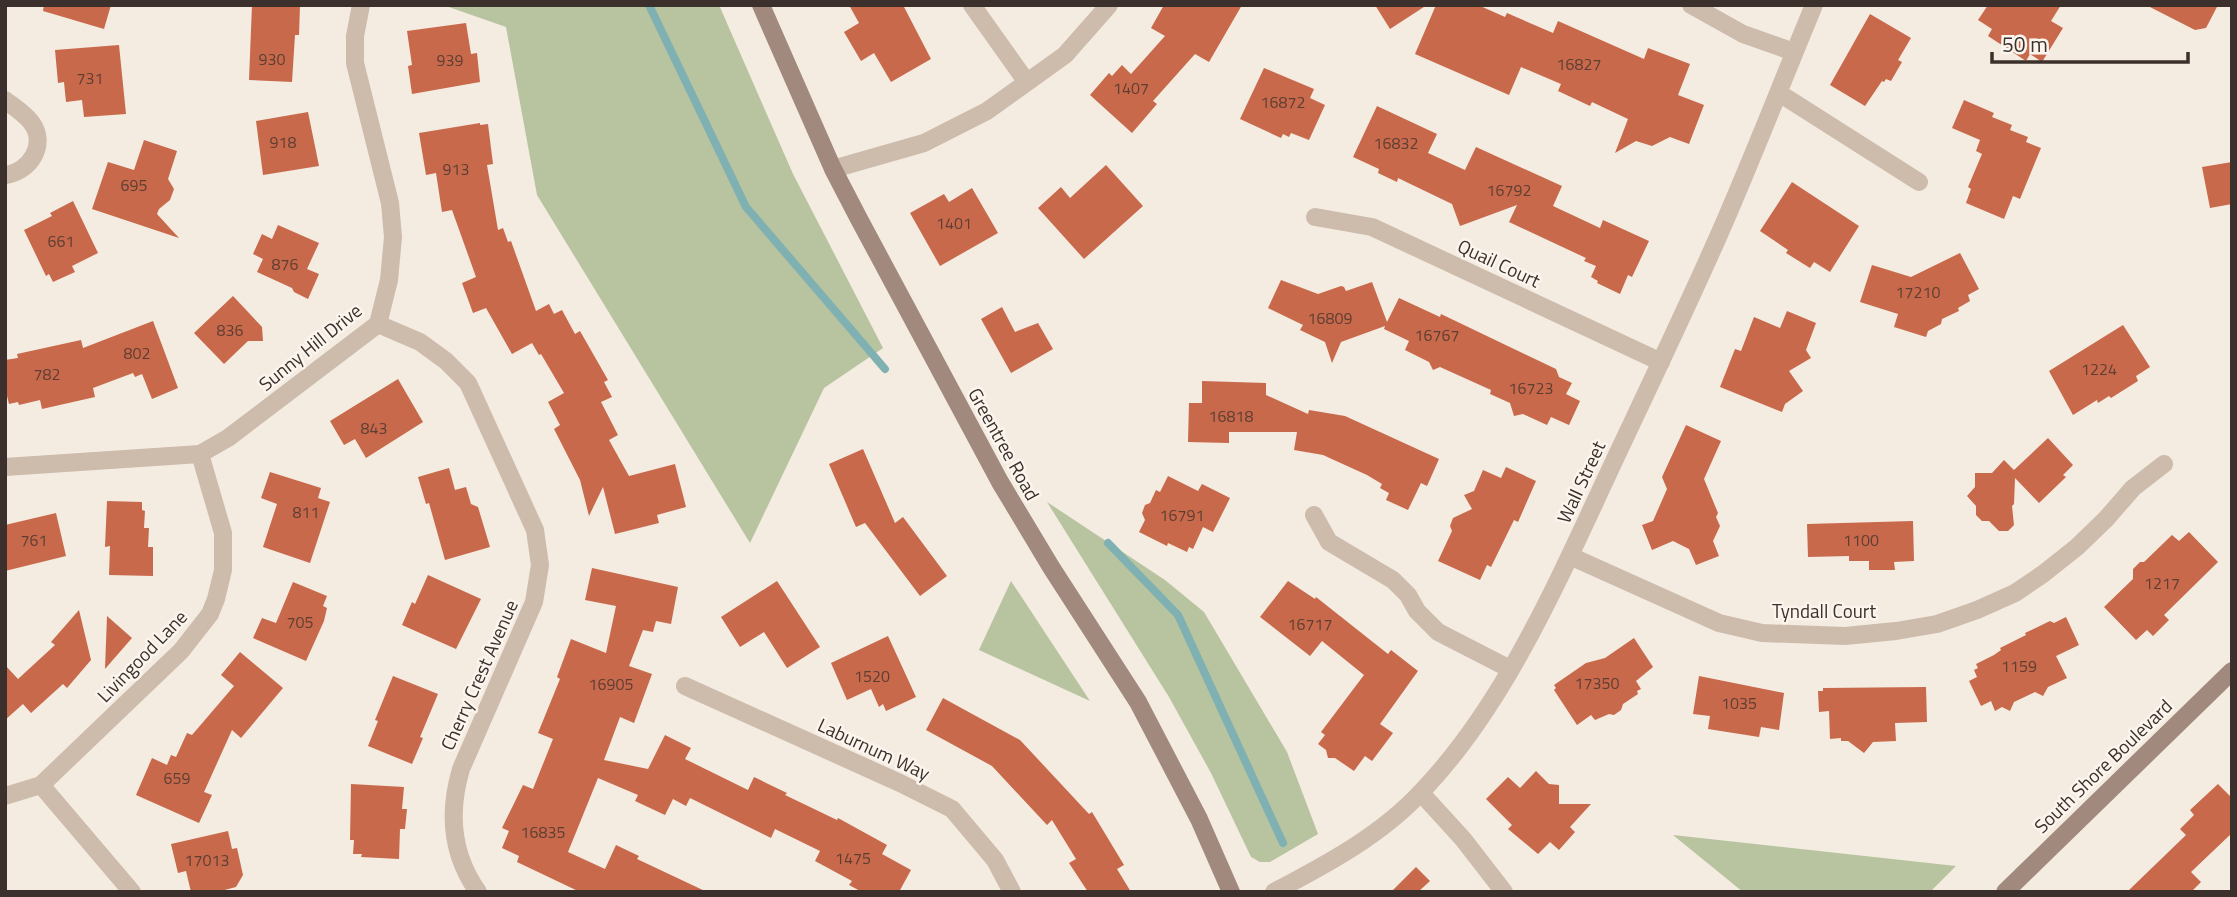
<svg xmlns="http://www.w3.org/2000/svg" width="2237" height="897" font-family="'Titillium Web',sans-serif">
	<style>
		.green { fill: #b8c4a0 }
		.lines { fill: none; stroke-linecap: round; stroke-linejoin: round }
		.stream { stroke: #7fb0b2; stroke-width: 8 }
		.building { fill: #c8694b }
		.street { stroke: #cdbbac; stroke-width: 18 }
		.secondary { stroke: #a18a7d; stroke-width: 18 }
		.labels { text-anchor: middle; stroke-width: 5; stroke-linejoin: round; paint-order: stroke }
		.number-label { font-size: 16px; fill: #5e3e33 }
		.street-label { font-size: 19px; fill: #3b302b; stroke: #fbf5ee }
	</style>
	<rect width="100%" height="100%" fill="#f4ebe1"/>
	<!-- green -->
	<g class="green">
		<path d="M443,5h276l74,169 90,174 -59,40 -74,155 -213,-348 -31,-168z"/>
		<path d="M1047,502l118,78 39,32 83,140 31,82 -48,28h-10l-9,-5 -40,-84 -42,-76z"/>
		<path d="M1011,581l79,120 -111,-51z"/>
		<path d="M1673,835l283,31 -26,26h-187z"/>
	</g>
	<g class="lines">
		<!-- stream -->
		<g class="stream">
			<path d="M649,5l97,202 139,162"/>
			<path d="M1108,543l70,72 105,228"/>
		</g>
	</g>
	<!-- building -->
	<g class="building">
		<path d="M44,5h67l-7,24 -61,-18z"/>
		<path d="M252,5h48l-1,30h-4l-3,47 -43,-2z"/>
		<path d="M849,5h54l28,54 -40,23 -17,-29 -13,8 -17,-29 15,-9z"/>
		<path d="M1164,5h78l-33,57 -14,-8 -42,47 4,3 -25,29 -42,-38 19,-22 3,3 10,-11 9,9 34,-38 -14,-8z"/>
		<path d="M1375,5h52l-37,24z"/>
		<path d="M1436,5h42l27,12 2,-4 46,20 5,-12 86,38 4,-11 42,16 -12,31 26,10 -15,39 -19,-7 -18,9 -16,-5 -21,12 13,-34 -36,-17 -2,4 -32,-15 3,-7 -40,-17 -12,28 -94,-41z"/>
		<path d="M1988,5h73l-10,16 12,7 -21,34 -12,-8 -4,7 -38,-25 4,-7 -14,-9z"/>
		<path d="M2146,5h72l-12,23 -11,2z"/>
		<path d="M1870,14l41,24 -13,22 4,2 -11,19 -5,-2 -2,3 -2,-1 -17,25 -35,-21z"/>
		<path d="M466,23l5,31 6,-1 3,29 -68,12 -4,-28 4,-1 -5,-34z"/>
		<path d="M119,45l7,69 -42,3 -2,-17 -16,2 -2,-20 -6,1 -3,-33z"/>
		<path d="M1264,68l50,21 -4,9 15,7 -16,35 -18,-7 -2,4 -6,-3 -2,4 -41,-19z"/>
		<path d="M1964,100l30,13 -2,4 20,8 -2,5 18,7 -2,5 15,6 -21,51 -7,-3 -9,23 -38,-16 5,-14 -3,-2 14,-33 -6,-3 4,-11 -28,-12z"/>
		<path d="M1377,106l60,28 -9,19 37,17 11,-23 86,39 -9,20 47,22 3,-8 46,21 -17,36 -4,-2 -8,19 -23,-11 1,-2 -7,-4 5,-11 -12,-5 2,-3 -77,-36 8,-17 -57,21 -8,-22 -54,-26 -1,4 -19,-9 1,-4 -26,-12z"/>
		<path d="M308,112l11,54 -56,9 -7,-54z"/>
		<path d="M480,123v2l8,-1 5,40 -6,1 11,65 5,-2 5,14 3,-1 25,70 13,-7 5,10 8,-4 13,24 5,-3 28,49 -4,2 8,15 -11,5 17,33 -9,5 20,36 46,-12 11,43 -29,8 2,8 -44,11 -12,-47 -14,29 -9,-36 -26,-51 6,-4 -12,-23 16,-9 -23,-39 -2,1 -7,-12 -20,11 -26,-46 -13,5 -11,-30 14,-6 -24,-67 -10,2 -6,-39 -10,2 -7,-42z"/>
		<path d="M144,140l33,11 -9,28 6,10 -4,11 -11,9 -2,5 22,24 -87,-29 16,-47 26,8z"/>
		<path d="M2232,162v42l-22,4 -8,-41z"/>
		<path d="M1106,165l37,41 -59,53 -46,-51 23,-21 9,11z"/>
		<path d="M1792,182l67,44 -29,46 -16,-10 -4,6 -24,-15 2,-3 -28,-19z"/>
		<path d="M972,188l26,45 -58,33 -30,-53 34,-19 5,8z"/>
		<path d="M73,201l25,52 -26,13 3,6 -22,10 -4,-8 -3,2 -22,-46 28,-14 -2,-3z"/>
		<path d="M278,225l41,18 -12,26 12,5 -11,25 -14,-7 -2,-4 -35,-16 6,-13 -10,-5 9,-20 10,5z"/>
		<path d="M1960,253l19,36 -11,6 2,6 -12,7 1,3 -17,8 -1,5 -13,7 -2,6 -32,-10 4,-13 -38,-12 12,-37 39,12z"/>
		<path d="M1281,280l37,14 23,-8 3,1 2,4 26,-9 15,40 12,-24 41,19 1,-3 115,55 3,8 13,6 -6,11 14,7 -11,24 -18,-8 -4,8 -24,-11 -9,2 -4,-13 -20,-9 1,-4 -51,-23 -7,3 -4,-8 -24,-12 4,-9 -25,-12 1,-3 -44,16 -9,21 -7,-21 -25,-12 3,-5 -35,-17z"/>
		<path d="M233,296l29,31 1,14h-15l-24,23 -30,-31z"/>
		<path d="M1002,307l13,25 23,-9 15,26 -42,24 -30,-54z"/>
		<path d="M1787,311l29,12 -10,27 5,8 -22,13 14,20 -18,13 -3,8 -62,-25 15,-38 6,2 13,-34 26,11z"/>
		<path d="M153,321l25,67 -26,11 -10,-25 -7,3 -2,-4 -40,15 2,9 -53,12 -2,-9 -21,5 -1,-3 -9,2 -4,-16v-28l13,-2 -1,-4 64,-14 2,8z"/>
		<path d="M2123,325l27,42 -14,9 2,5 -27,17 -2,-2 -11,7 -1,-3 -24,15 -24,-44z"/>
		<path d="M398,379l25,43 -57,36 -11,-19 -11,6 -14,-24z"/>
		<path d="M1202,381l64,2v12l42,19 1,-4 36,6 94,43 -12,27 -6,-3 -13,27 -22,-10 3,-7 -9,-5 2,-4 -15,-9 -44,-20 -29,-5 3,-18h-68v11l-41,-1 1,-39h13z"/>
		<path d="M1686,425l35,16 -17,38 14,34 -2,4 4,9 -7,15 6,15 -23,9 -7,-16 -16,-8 -21,9 -10,-25 11,-4 14,-32 -5,-12z"/>
		<path d="M2048,438l25,27 -10,10 3,2 -27,26 -24,-25 -1,26 -2,2 2,19 -6,6h-9l-10,-10h-7l-6,-6v-9l-9,-10 8,-9v-14h17l12,-13 10,10z"/>
		<path d="M863,449l32,74 8,-6 44,59 -27,20 -55,-73 -9,4 -27,-63z"/>
		<path d="M1506,467l30,14 -18,41 -4,-2 -23,47 -4,-2 -7,15 -42,-19 14,-30 -2,-5 3,-8 19,-9 -8,-14 10,-4 9,-21 18,8z"/>
		<path d="M449,468l6,22 11,-3 5,17 7,3 12,40 -45,13 -16,-57 -3,1 -8,-27z"/>
		<path d="M270,472l51,16 -3,10 12,4 -20,61 -47,-16 14,-43 -16,-6z"/>
		<path d="M1168,476l30,15 4,-7 28,14 -17,34 -10,-5 -10,22 -4,-2 -2,5 -19,-9 -1,3 -28,-14 6,-12 -3,-7 3,-8 5,-2 6,-13 4,2z"/>
		<path d="M107,501l35,1v8l3,1 -1,17h5l-1,19h5v29l-44,-1 1,-29 -5,1z"/>
		<path d="M56,513l10,43 -61,15v-46z"/>
		<path d="M1913,521l1,40 -20,1 1,8h-26v-9h-20v-5l-41,1 -1,-33z"/>
		<path d="M2189,532l29,30 -54,53 5,5 -16,16 -6,-6 -11,10 -32,-33 29,-28v-10l7,-7h4l28,-27 7,6z"/>
		<path d="M592,568l86,19 -7,37 -15,-3 -3,11 -10,-2 -14,36 23,8 -18,49 -14,-6 -16,43 44,9 17,-34 26,13 -6,11 63,31 6,-13 33,16 -2,2 52,25 1,-2 49,27 -5,9 29,16 -12,22h-37l-13,-7 3,-4 -37,-20 5,-10 -45,-22 -4,9 -81,-40 -4,8 -13,-7 -8,16 -30,-14 3,-6 -40,-17 -30,74 37,17 11,-24 23,11 -2,3 70,33h-127l-63,-30 2,-6 -17,-8 7,-17 -7,-3 21,-43 10,4 20,-50 -15,-6 22,-54 -3,-2 14,-38 35,14 10,-47 -31,-6z"/>
		<path d="M428,575l53,24 -25,50 -54,-24 10,-23 3,2z"/>
		<path d="M777,581l43,66 -33,21 -23,-36 -24,15 -19,-30z"/>
		<path d="M1288,581l27,18 1,-2 72,57 3,-4 27,21 -38,53 13,9 -21,28 -7,-5 -11,15 -19,-13h-7l-2,-8 -8,-6 7,-9 -4,-3 43,-57 -42,-34 -12,15 -50,-39z"/>
		<path d="M293,582l34,14 -4,10 4,2 -3,13 -18,40 -53,-23 9,-20 14,5z"/>
		<path d="M79,610l12,50 -24,28 -4,-4 -32,29 -8,-9 -18,16v-55l13,14 37,-34 -4,-3z"/>
		<path d="M107,616l25,22 -27,31z"/>
		<path d="M2066,617l13,28 -23,11 11,22 -19,9 -5,9 -8,-4 -21,10 -4,9 -8,-4 -7,4 -4,-10 -10,5 -12,-25 8,-4 -3,-7 4,-2 -2,-4 18,-9 7,-5 -1,-2 26,-13 -1,-2 25,-12 4,2z"/>
		<path d="M888,636l28,61 -30,14 -3,-7 -4,3 -8,-18 -24,11 -16,-37z"/>
		<path d="M1634,638l19,29 -17,14 5,8 -4,2 1,3 -15,10 -2,6 -7,5 -5,-1 -14,6 -4,-5 -14,10 -23,-35 2,-2 -2,-3 32,-22 19,-5z"/>
		<path d="M240,652l43,36 -42,50 -9,-8 -28,62 8,3 -13,28 -63,-28 16,-37 15,7 4,-10 5,2 11,-24 5,2 42,-49 -13,-11z"/>
		<path d="M393,676l45,18 -18,43 3,1 -11,26 -44,-18 10,-25 -3,-1z"/>
		<path d="M1699,676l85,17 -5,37 -18,-3 -2,10 -51,-8 2,-13 -17,-2z"/>
		<path d="M1926,687l1,35 -32,1 1,18 -23,1 -9,11 -16,-12h-7v-3l-11,1 -1,-28 -10,1 -1,-21h5v-3z"/>
		<path d="M943,698l77,42 69,74 3,-2 32,53 -7,4 14,23h-43l-19,-29 7,-4 -24,-39 -5,5 -55,-59 -66,-36z"/>
		<path d="M1536,771l13,13 10,1v19h32l-21,23 5,5 -16,18 -9,-8 -12,12 -30,-25 4,-4 -26,-26 22,-22 12,11z"/>
		<path d="M351,784l53,3 -2,22h5l-2,20h-5l-1,30 -38,-2 1,-3h-9l1,-14h-4z"/>
		<path d="M2218,784l14,14v35l-41,39 10,10 -10,10h-64l59,-57 -6,-6 14,-14 -4,-5z"/>
		<path d="M228,831l4,18 5,-1 6,27 -7,12 -19,5h-26l-5,-21 -8,2 -7,-29z"/>
		<path d="M1416,867l14,14 -12,11h-27z"/>
	</g>
	<g class="lines">
		<!-- street -->
		<g class="street">
			<path d="M972,5l54,76"/>
			<path d="M1691,5l52,29 51,18"/>
			<path d="M1779,93l140,89"/>
			<path d="M5,100c9,7 19,13 26,22 17,22 -1,50 -26,53"/>
			<path d="M833,169l91,-26 63,-32 78,-56 44,-50"/>
			<path d="M1315,217l57,10 289,135"/>
			<path d="M378,324l42,18 26,19 22,22 67,147 5,35 -6,37 -73,167c-13,44 -10,85 17,123"/>
			<path d="M5,467l195,-13 28,-16 150,-114 11,-44 4,-43 -3,-34 -35,-140v-27l6,-31"/>
			<path d="M1314,515l15,27 64,38 15,15 9,16 21,21 72,37"/>
			<path d="M1570,556l149,67 43,10 83,3 51,-5 41,-7 40,-14 38,-17 28,-19 34,-27 29,-28 27,-31 31,-24"/>
			<path d="M685,686l215,97 52,26 43,51 17,32"/>
			<path d="M41,785l91,107"/>
			<path d="M1421,793l42,46 41,53"/>
			<path d="M5,796l36,-11 140,-134 29,-37 6,-15 7,-29v-37l-23,-79"/>
			<path d="M1274,892c53,-28 108,-57 149,-102 82,-86 135,-209 185,-316 37,-79 75,-158 110,-237 34,-77 64,-155 96,-232"/>
		</g>
		<!-- secondary -->
		<g class="secondary">
			<path d="M761,5l72,164 26,50 141,263 51,85 87,135 61,117 32,73"/>
			<path d="M2005,892l227,-221"/>
		</g>
	</g>
	<g class="labels">
		<!-- number labels -->
		<g class="number-label">
			<text x="272" y="65">930</text>
			<text x="450" y="66">939</text>
			<text x="1579" y="70">16827</text>
			<text x="90" y="84">731</text>
			<text x="1131" y="94">1407</text>
			<text x="1283" y="108">16872</text>
			<text x="283" y="148">918</text>
			<text x="1396" y="149">16832</text>
			<text x="456" y="175">913</text>
			<text x="134" y="191">695</text>
			<text x="1509" y="196">16792</text>
			<text x="954" y="229">1401</text>
			<text x="61" y="247">661</text>
			<text x="285" y="270">876</text>
			<text x="1918" y="298">17210</text>
			<text x="1330" y="324">16809</text>
			<text x="230" y="336">836</text>
			<text x="1437" y="341">16767</text>
			<text x="137" y="359">802</text>
			<text x="2099" y="375">1224</text>
			<text x="47" y="380">782</text>
			<text x="1531" y="394">16723</text>
			<text x="1231" y="422">16818</text>
			<text x="374" y="434">843</text>
			<text x="306" y="518">811</text>
			<text x="1182" y="521">16791</text>
			<text x="34" y="546">761</text>
			<text x="1861" y="546">1100</text>
			<text x="2162" y="589">1217</text>
			<text x="300" y="628">705</text>
			<text x="1310" y="630">16717</text>
			<text x="2019" y="672">1159</text>
			<text x="872" y="682">1520</text>
			<text x="1597" y="689">17350</text>
			<text x="611" y="690">16905</text>
			<text x="1739" y="709">1035</text>
			<text x="177" y="784">659</text>
			<text x="543" y="838">16835</text>
			<text x="853" y="864">1475</text>
			<text x="207" y="866">17013</text>
		</g>
		<!-- street labels -->
		<g class="street-label">
			<text transform="translate(1499 263) rotate(25)" y="7">Quail Court</text>
			<text transform="translate(310 347) rotate(-39)" y="7">Sunny Hill Drive</text>
			<text transform="translate(1004 444) rotate(61)" y="7">Greentree Road</text>
			<text transform="translate(1581 482) rotate(-65)" y="7">Wall Street</text>
			<text x="1824" y="618">Tyndall Court</text>
			<text transform="translate(142 656) rotate(-46)" y="7">Livingood Lane</text>
			<text transform="translate(479 675) rotate(-66)" y="7">Cherry Crest Avenue</text>
			<text transform="translate(874 749) rotate(25)" y="7">Laburnum Way</text>
			<text transform="translate(2103 766) rotate(-44)" y="7">South Shore Boulevard</text>
		</g>
	</g>
	<!-- border -->
	<rect width="2237" height="897" fill="none" stroke="#3b302b" stroke-width="14"/>
	<!-- scale -->
	<path d="M1992 52v10h196v-10" fill="none" stroke="#3b302b" stroke-width="3.5"/>
	<text x="2002" y="52" font-size="21" fill="#3b302b" stroke="#fbf5ee" stroke-width="5" paint-order="stroke">50 m</text>
</svg>
